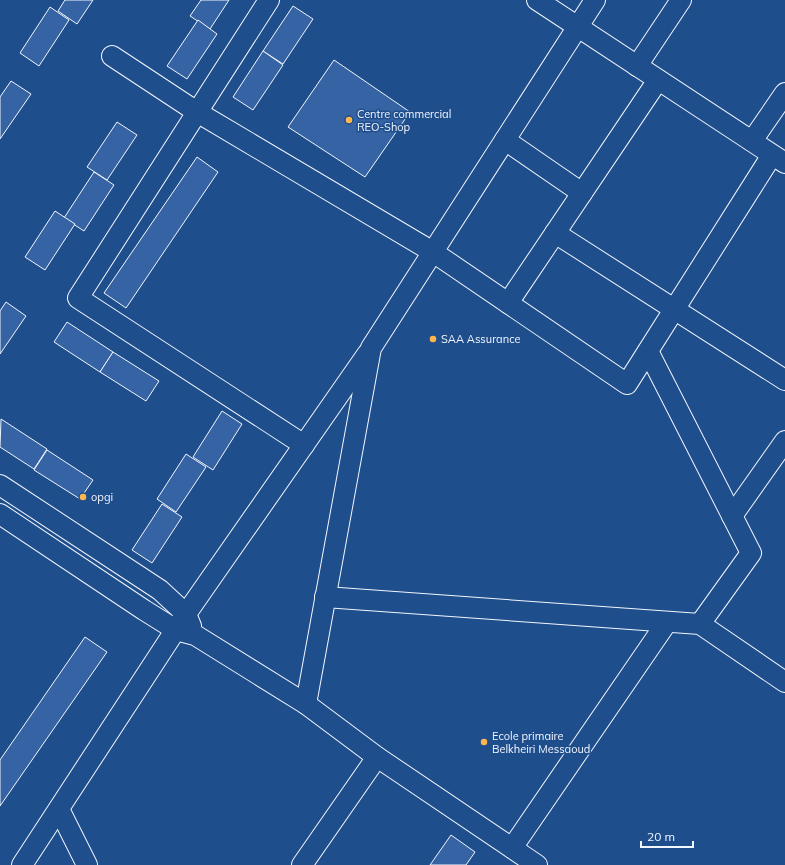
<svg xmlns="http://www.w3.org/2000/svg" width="785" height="865" font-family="Mulish,sans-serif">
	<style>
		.building { fill: #3563a3; stroke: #f2f6ff }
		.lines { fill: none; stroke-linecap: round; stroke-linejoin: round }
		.minor-casing { stroke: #f2f6ff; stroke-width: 22 }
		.minor { stroke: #1f4e8c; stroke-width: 20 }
		.poi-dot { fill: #ffb74d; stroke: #1f4e8c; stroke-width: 1.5 }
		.labels { text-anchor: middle; stroke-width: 3; stroke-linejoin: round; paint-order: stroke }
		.poi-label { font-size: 11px; fill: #f2f6ff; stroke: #1f4e8c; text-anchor: start }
	</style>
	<rect width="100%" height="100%" fill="#1f4e8c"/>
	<!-- building -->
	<g class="building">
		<path d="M65,0h28l-16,24 -19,-13z"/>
		<path d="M201,0h28l-19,29 -20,-13z"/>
		<path d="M293,6l20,13 -30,45 -20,-13z"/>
		<path d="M50,7l19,13 -30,46 -19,-13z"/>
		<path d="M198,20l19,14 -30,45 -20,-13z"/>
		<path d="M263,51l20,14 -30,45 -20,-13z"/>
		<path d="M334,60l76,52 -45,65 -77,-50z"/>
		<path d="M11,81l20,13 -31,45v-42z"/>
		<path d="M117,122l20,13 -30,45 -20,-13z"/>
		<path d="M197,157l21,15 -92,136 -22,-15z"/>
		<path d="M94,172l20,13 -30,46 -20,-13z"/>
		<path d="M55,211l20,13 -30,46 -20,-13z"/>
		<path d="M6,302l20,14 -26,38v-43z"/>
		<path d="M67,322l46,30 -13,20 -46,-30z"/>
		<path d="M113,352l46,29 -13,20 -46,-29z"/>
		<path d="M222,411l20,13 -29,46 -20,-13z"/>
		<path d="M1,419l46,30 -13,20 -34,-22z"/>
		<path d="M47,450l46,30 -13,19 -46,-29z"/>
		<path d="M186,454l20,13 -30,45 -19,-13z"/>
		<path d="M162,504l20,13 -30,46 -20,-13z"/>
		<path d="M85,637l22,15 -107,154v-46z"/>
		<path d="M451,835l24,17 -9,13h-36z"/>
	</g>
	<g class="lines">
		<defs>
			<g id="minor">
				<path d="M269,0l-191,298 226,147"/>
				<path d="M537,0l248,163"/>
				<path d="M112,56l85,56 236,140 194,132 145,-229"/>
				<path d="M637,66l44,-66"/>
				<path d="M505,140l77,53"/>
				<path d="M752,141l33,-48"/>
				<path d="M555,233l230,147"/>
				<path d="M508,303l150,-223"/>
				<path d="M648,351l103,202 -51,71"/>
				<path d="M0,485l160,105 26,24 5,12"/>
				<path d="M0,514l144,96 32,20 19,5 111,69 71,53 160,108"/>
				<path d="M732,516l53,-75"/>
				<path d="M325,597l375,27 85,58"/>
				<path d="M306,704l65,-356 224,-348"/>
				<path d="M59,809l28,56"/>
				<path d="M512,848l155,-226"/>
				<path d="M22,865l164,-251 182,-261"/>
				<path d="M302,865l75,-108"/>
			</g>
		</defs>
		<!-- minor casing -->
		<use href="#minor" class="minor-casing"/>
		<!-- minor -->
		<use href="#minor" class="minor"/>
	</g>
	<!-- markers -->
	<g class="poi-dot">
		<circle cx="349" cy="120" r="4"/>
		<circle cx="433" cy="339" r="4"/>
		<circle cx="83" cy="497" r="4"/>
		<circle cx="484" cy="742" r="4"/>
	</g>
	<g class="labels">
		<!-- poi labels -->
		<g class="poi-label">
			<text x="357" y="118">Centre commercial<tspan x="357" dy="13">REO-Shop</tspan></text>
			<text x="441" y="343">SAA Assurance</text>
			<text x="91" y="501">opgi</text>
			<text x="492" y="740">Ecole primaire<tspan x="492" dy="13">Belkheiri Messaoud</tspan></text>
		</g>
	</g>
	<!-- scale -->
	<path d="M641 841v6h52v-6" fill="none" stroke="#f2f6ff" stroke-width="2"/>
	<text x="647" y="841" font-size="12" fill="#f2f6ff" stroke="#1f4e8c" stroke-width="3" paint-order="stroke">20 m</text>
</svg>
